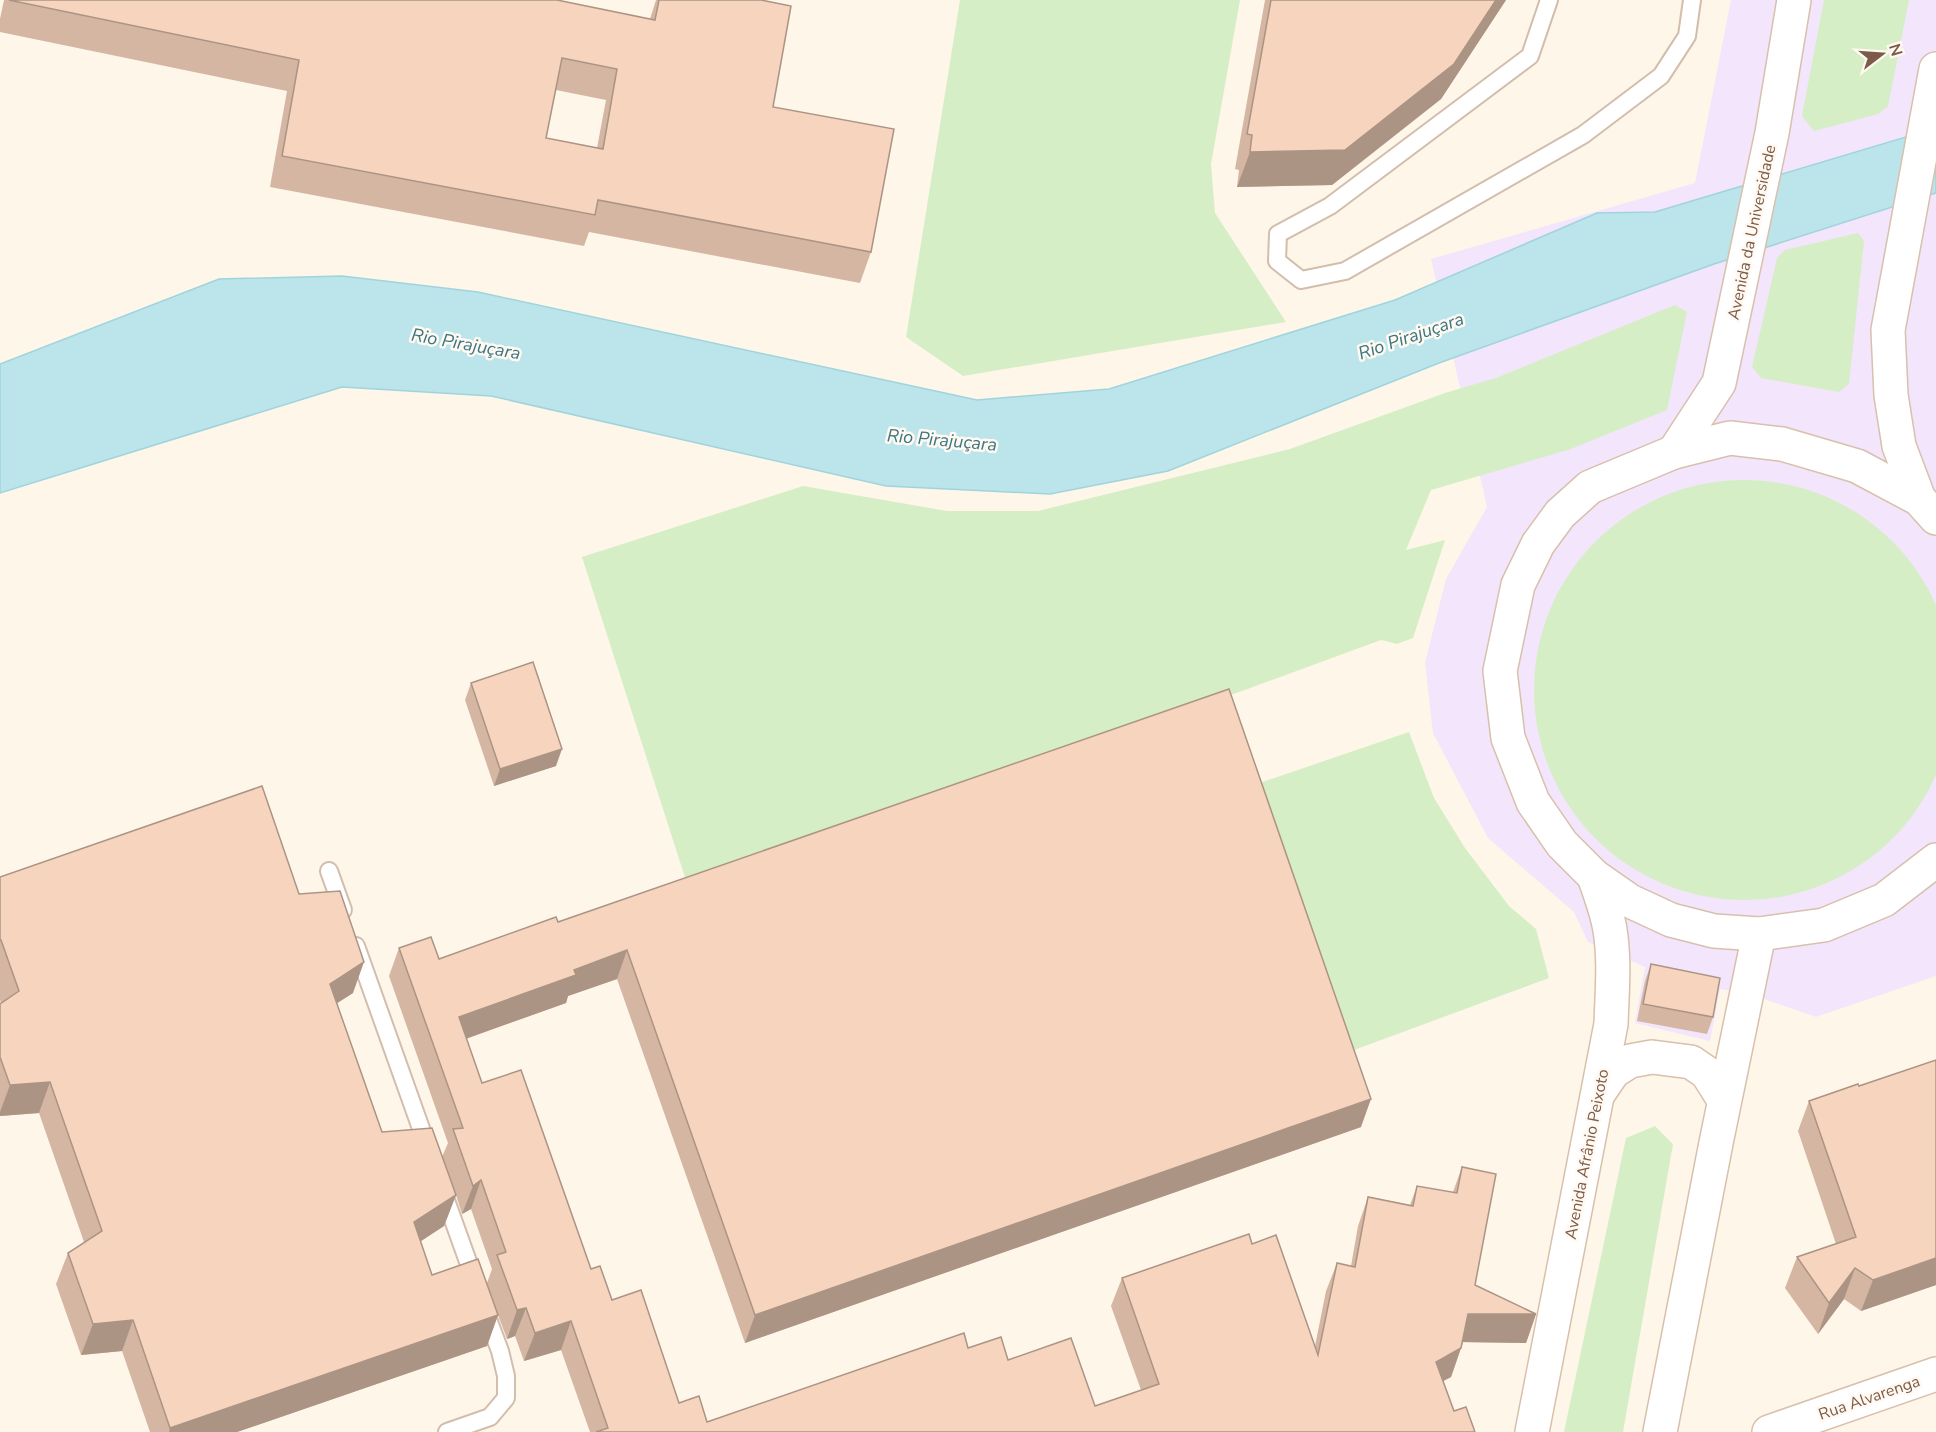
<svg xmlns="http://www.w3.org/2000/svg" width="1936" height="1432" font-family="'Nunito Sans',sans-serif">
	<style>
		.education { fill: #f3e5fb }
		.green { fill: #d6eec5 }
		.water { fill: #bbe4eb; stroke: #a0d4dd; stroke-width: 1.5 }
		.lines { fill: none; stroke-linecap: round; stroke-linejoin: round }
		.lane-casing { stroke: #d3bdac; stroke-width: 20 }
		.secondary-casing { stroke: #d8c0ac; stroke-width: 36 }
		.lane { stroke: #fff; stroke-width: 16 }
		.secondary { stroke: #fff; stroke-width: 33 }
		.wall { fill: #d4b6a3; fill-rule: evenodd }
		.shaded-wall { fill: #ac9485 }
		.building { fill: #f6d4be; stroke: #ac9485; stroke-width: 1.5; fill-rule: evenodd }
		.labels { text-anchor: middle; stroke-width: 5; stroke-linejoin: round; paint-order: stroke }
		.street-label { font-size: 16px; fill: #7c5b49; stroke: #fff9f1 }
		.water-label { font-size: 18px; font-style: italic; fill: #3a7782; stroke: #fff9f1 }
	</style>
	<rect width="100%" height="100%" fill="#fef6e9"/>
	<!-- education -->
	<path class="education" d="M1731,0h205v976l-120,41 -69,-24 -27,-4 -10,52 -75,-18 10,-56 -57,-25 -14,-30 -86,-74 -55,-105 -8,-70 21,-84 41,-72 -56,-248 264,-76z"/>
	<!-- green -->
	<g class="green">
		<path d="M960,0h280l-29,164 4,49 71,109 -323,54 -57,-39z"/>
		<path d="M1824,0h85l-21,106 -10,8 -64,17 -12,-15z"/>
		<path d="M1858,233l6,8 -15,143 -10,8 -78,-14 -9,-11 25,-109 8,-8z"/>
		<path d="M1675,305l12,7 -20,98 -99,40 -137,40 -25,60 39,-10 -32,98 -16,6 -16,-4 -691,253 -108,-336 221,-71 144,25h91l252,-62 155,-56 51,-15z"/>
		<circle cx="1744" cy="690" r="210"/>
		<path d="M1409,732l25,66 31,50 44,58 27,23 13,49 -203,75 -92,-268z"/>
		<path d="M1655,1126l18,18 -50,288h-59l62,-294z"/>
	</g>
	<!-- water -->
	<path class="water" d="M1936,128v65l-222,71 -275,99 -271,108 -118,23 -164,-8 -395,-90 -149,-9 -342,106v-129l219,-85 123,-3 136,16 499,108 132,-11 286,-89 202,-87 58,-1z"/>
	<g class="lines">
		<defs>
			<g id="lane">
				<path d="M1549,0l-19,56 -200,150 -52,28 -1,27 24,19 44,-9 238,-136 78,-59 26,-40 5,-36"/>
				<path d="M329,871l14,39"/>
				<path d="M356,946l73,205"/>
				<path d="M442,1189l34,95"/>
				<path d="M447,1432l43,-15 16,-19v-22l-6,-25 -15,-40"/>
			</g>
			<g id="secondary">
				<path d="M1674,452l45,-69 53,-250 22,-133"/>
				<path d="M1919,499l-20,-53 -8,-51 -3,-65 48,-261"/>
				<path d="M1936,518l-17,-19 -62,-33 -75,-22 -52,-6 -56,14 -84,35 -30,27 -22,30 -20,41 -18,86 8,67 25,64 29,42 32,32 36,25 41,19 43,11 45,3 65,-9 60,-25 52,-40"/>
				<path d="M1598,1094l15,-22 17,-11 22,-4 39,5 16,11 17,27"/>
				<path d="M1532,1432l79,-408c1,-31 4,-63 -1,-94 -3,-19 -10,-36 -16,-54"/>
				<path d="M1660,1432l56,-289 43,-209"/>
				<path d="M1769,1432l167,-58"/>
			</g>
		</defs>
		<!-- lane casing -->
		<use href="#lane" class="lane-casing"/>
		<!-- secondary casing -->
		<use href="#secondary" class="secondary-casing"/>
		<!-- lane -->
		<use href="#lane" class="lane"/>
		<!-- secondary -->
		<use href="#secondary" class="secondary"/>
	</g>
	<!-- wall -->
	<g class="wall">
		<path d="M4,0h553l93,19 6,-19h105l12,107 98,145 -11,31 -271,-51 -5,14 -314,-59 17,-96 -287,-59v-13zM556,90l50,10 -9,48 -51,-10z"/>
		<path d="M1265,0h241l-65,99 -109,86 -95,2 2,-17 -4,-1z"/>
		<path d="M471,683l85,83 -62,20 -29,-86z"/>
		<path d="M0,877l299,17 54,99 -17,11 46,128 60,25 6,-14 -59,-167 10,-28 40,11 119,-37 803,205 -616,216 -128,-364 -49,17 -2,7 -100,35 16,45 109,186 21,31 67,103 28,19 261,-74 40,12 87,46 46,-16 -30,-84 11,-28 130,-34 63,102 11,-55 11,-28 14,3 7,-40 10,-29 42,8 7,-19 36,6 9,-25 13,118 61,29 -10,29 -63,-1 -2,6 -10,29 -8,4 11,30 21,21h-885l-29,-82 -37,11 -9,-25 -8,3 -9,-24 -11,31 -250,86h-87l-28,-81 -41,4 -25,-71 12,-31 16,-11 -45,-129 -39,3v-112l1,-1 -1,-3zM456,1195l6,19 9,-5 21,60 -5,14 -55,-8 -12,-34 24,-15z"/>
		<path d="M1651,964l62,53 -6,17 -70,-13 8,-40z"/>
		<path d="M1936,1060v225l-75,26 -17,-12 -26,35 -33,-46 12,-31 39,-13 -38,-113 11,-30 50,-15z"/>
	</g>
	<!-- shaded-wall -->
	<g class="shaded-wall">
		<path d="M1496,0h10l-65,99 -109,86 -95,2 13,-35z"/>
		<path d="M562,749l-6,17 -62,20 6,-17z"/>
		<path d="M627,950l-10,29 -49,17 -2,7 -117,42 10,-28 115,-47z"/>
		<path d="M364,962l-11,31 -35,22 12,-31z"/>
		<path d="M50,1082l-11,31 -39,3v-4l10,-27z"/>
		<path d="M1371,1099l-10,28 -616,216 10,-28z"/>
		<path d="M481,1180l-10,29 -9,5 11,-28z"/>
		<path d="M456,1195l-12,31 -41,27 11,-31z"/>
		<path d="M1936,1258v27l-75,26 12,-31z"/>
		<path d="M1855,1268l-11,31 -26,35 11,-31z"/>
		<path d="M526,1308l-11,28 -8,3 10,-29z"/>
		<path d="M1468,1314h68l-10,29 -68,-1z"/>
		<path d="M498,1315l-11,31 -250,86h-68l1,-4z"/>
		<path d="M133,1320l-11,31 -41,4 12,-31z"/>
		<path d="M571,1321l-10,29 -37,11 11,-28z"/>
		<path d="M1461,1348l-10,29 -25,13 10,-28z"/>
	</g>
	<!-- building -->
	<g class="building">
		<path d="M9,0h548l98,20 4,-20h102l30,6 -18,101 121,22 -23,123 -273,-52 -3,15 -313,-59 17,-96zM562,58l55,11 -14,80 -57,-11z"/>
		<path d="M1271,0h225l-42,64 -109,86 -95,2 2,-17 -5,-1z"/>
		<path d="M533,662l29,87 -62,20 -29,-86z"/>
		<path d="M1229,689l142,410 -616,216 -128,-365 -53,20 2,5 -117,42 23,66 39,-13 70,199 9,-3 12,34 29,-10 38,113 20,-7 8,26 257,-89 4,15 33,-11 7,23 63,-22 24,68 64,-22 -37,-106 127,-44 3,10 24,-9 42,120 19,-92 18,4 13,-70 45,9 4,-20 40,7 5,-26 34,7 -21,111 61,29h-68l-7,34 -25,14 18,49 12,-4 9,25h-879l12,-4 -37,-107 -36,12 -9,-25 -9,2 -20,-55 9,-3 -25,-72 -8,6 -20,-57 10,-1 -64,-180 32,-11 8,22 117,-42 2,5z"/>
		<path d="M262,786l37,108 41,-3 24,71 -34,22 52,148 50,-4 24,67 -42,27 18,53 46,-16 20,56 -328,113 -37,-108 -40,4 -25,-71 34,-22 -52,-149 -40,3 -10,-28v-53l19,-13 -18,-51h-1v-63z"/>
		<path d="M1651,964l69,14 -7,39 -70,-13z"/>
		<path d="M1936,1060v198l-63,22 -18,-12 -26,35 -32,-46 59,-20 -47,-136 49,-17 1,2z"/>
	</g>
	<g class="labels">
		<!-- street labels -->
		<g class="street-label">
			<text transform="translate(1751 232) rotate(-78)" y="6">Avenida da Universidade</text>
			<text transform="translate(1586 1154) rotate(-79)" y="6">Avenida Afrânio Peixoto</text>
			<text transform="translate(1869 1397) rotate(-19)" y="6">Rua Alvarenga</text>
		</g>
		<!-- water labels -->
		<g class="water-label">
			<text transform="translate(1411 336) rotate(-19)" y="6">Rio Pirajuçara</text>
			<text transform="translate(466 344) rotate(10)" y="6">Rio Pirajuçara</text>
			<text transform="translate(942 440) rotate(5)" y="6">Rio Pirajuçara</text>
		</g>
	</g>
	<!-- north arrow -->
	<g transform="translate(1882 54) rotate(73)" stroke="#fff9f1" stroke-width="4.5" paint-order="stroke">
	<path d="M0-4.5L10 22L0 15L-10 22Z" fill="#7c5b49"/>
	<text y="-9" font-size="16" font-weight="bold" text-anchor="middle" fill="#7c5b49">N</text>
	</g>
</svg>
